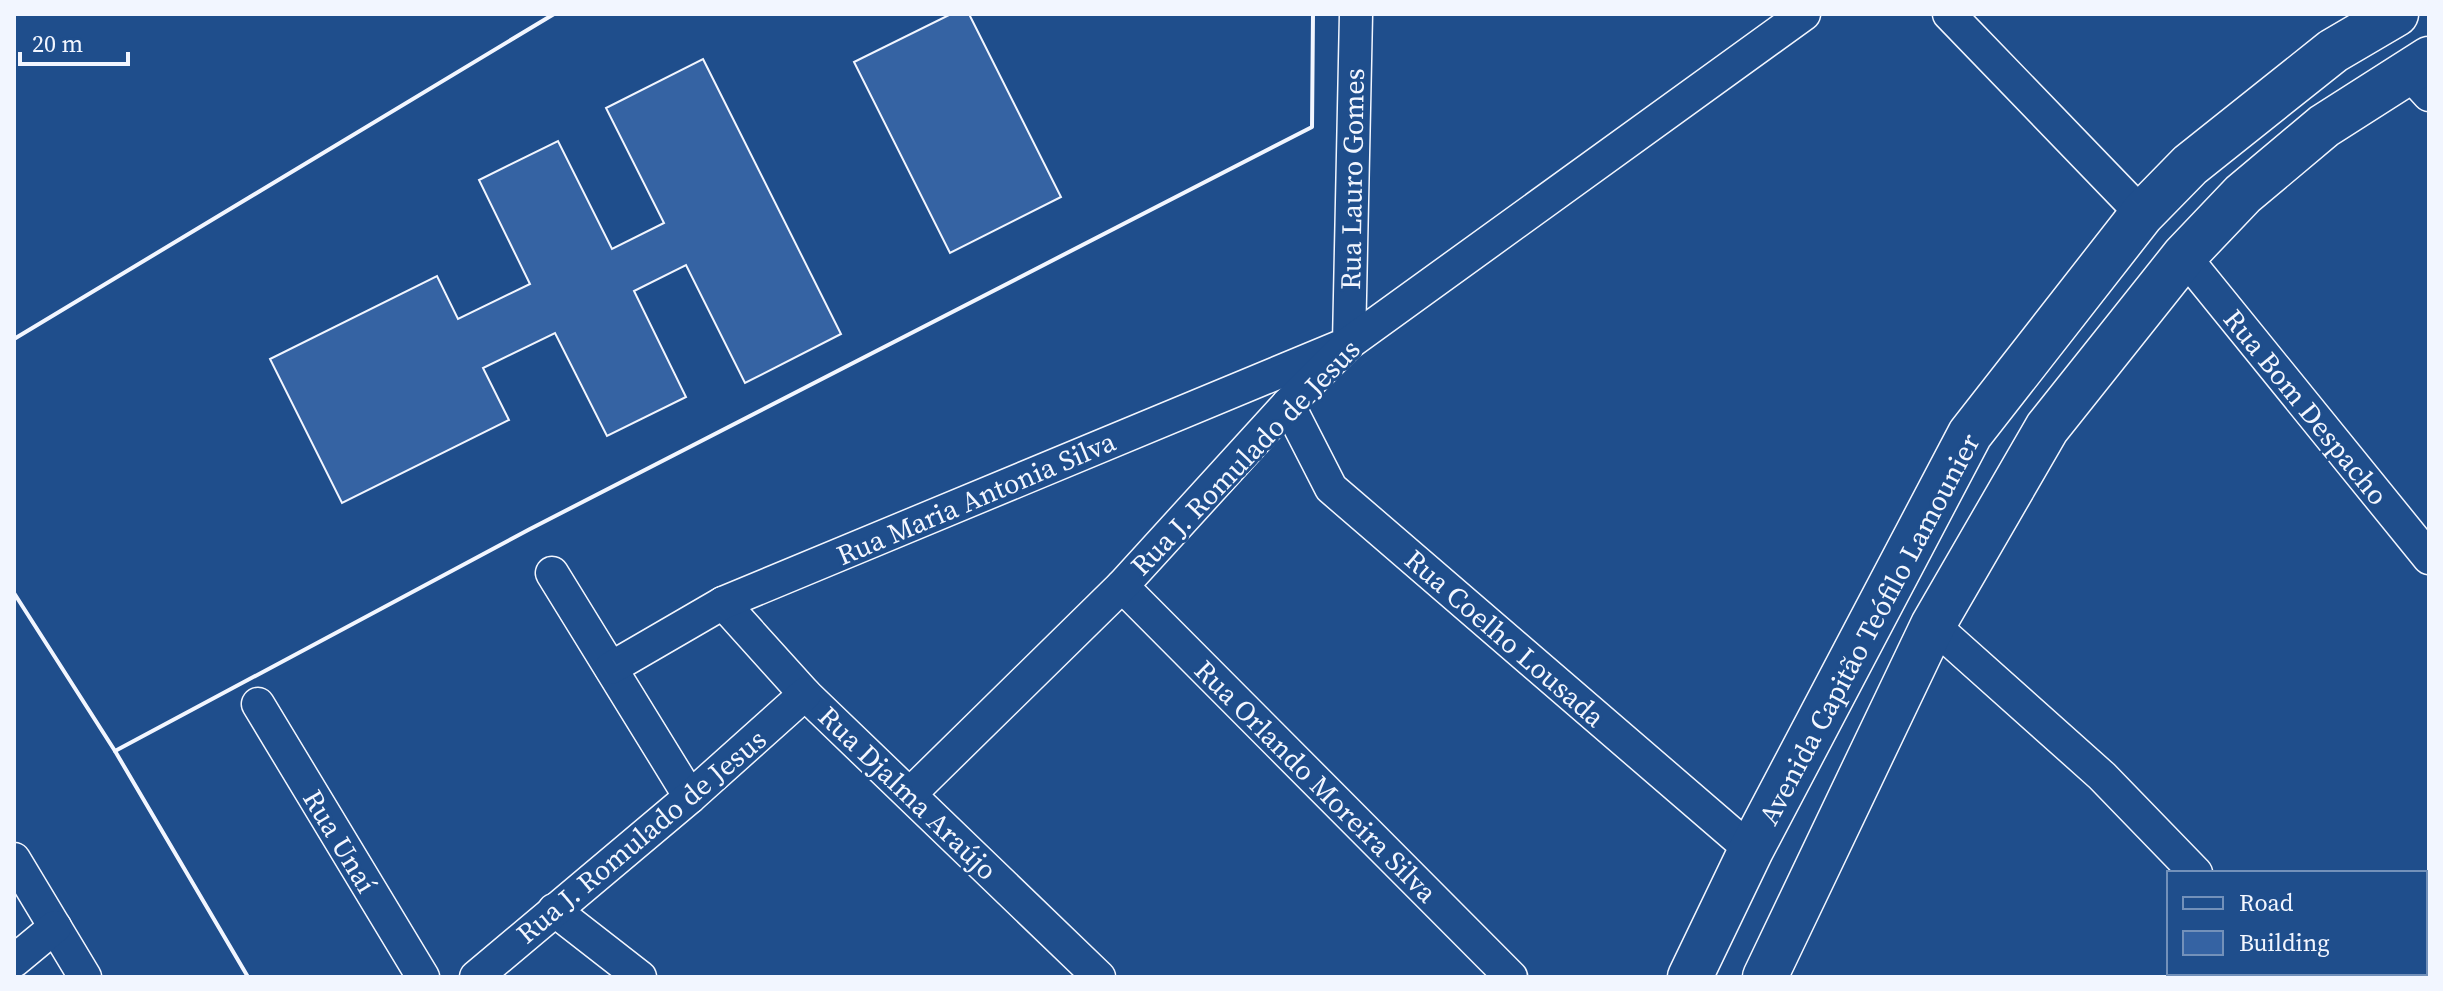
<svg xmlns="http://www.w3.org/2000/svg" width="2443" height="991" font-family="'Source Serif 4',serif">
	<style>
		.building { fill: #3563a3; stroke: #f2f6ff; stroke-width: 2 }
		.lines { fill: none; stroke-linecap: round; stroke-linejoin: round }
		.minor-casing { stroke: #f2f6ff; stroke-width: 35 }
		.secondary-casing { stroke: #f2f6ff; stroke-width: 47 }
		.minor { stroke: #1f4e8c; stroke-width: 32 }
		.secondary { stroke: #1f4e8c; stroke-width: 44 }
		.wall { stroke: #f2f6ff; stroke-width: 4 }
		.labels { text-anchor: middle; stroke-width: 6; stroke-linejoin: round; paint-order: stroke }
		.street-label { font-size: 28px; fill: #f2f6ff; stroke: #1f4e8c }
	</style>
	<rect width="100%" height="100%" fill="#1f4e8c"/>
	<!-- building -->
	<g class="building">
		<path d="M951,14h18l92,183 -111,56 -96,-191z"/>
		<path d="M703,59l138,275 -96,49 -59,-118 -52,26 52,106 -79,39 -52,-103 -72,35 26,52 -167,83 -72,-144 167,-83 21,43 72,-35 -51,-104 79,-39 54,108 52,-26 -58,-115z"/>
	</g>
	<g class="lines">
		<defs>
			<g id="minor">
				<path d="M1949,14l193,200"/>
				<path d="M2407,71l22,24"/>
				<path d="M2184,256l245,302"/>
				<path d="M1288,404l43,84 420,362"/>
				<path d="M552,573l138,224"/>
				<path d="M1122,586l389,391"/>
				<path d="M723,603l82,91 294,283"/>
				<path d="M1933,625l169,151 94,97"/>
				<path d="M611,668l112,-65 626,-260 7,-329"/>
				<path d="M258,704l165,273"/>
				<path d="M910,794l212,-208 166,-182 61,-61 455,-329"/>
				<path d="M14,859l71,118"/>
				<path d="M554,910l86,67"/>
				<path d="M2425,944l4,-3"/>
				<path d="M14,961l41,-34"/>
				<path d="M2293,973l4,4"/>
				<path d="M476,977l214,-180 115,-103"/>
				<path d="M2388,977l5,-4"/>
			</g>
			<g id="secondary">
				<path d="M1690,977l61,-127 219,-416 172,-220 48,-49 143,-114 63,-37"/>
				<path d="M1765,977l168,-352 114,-197 137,-172 59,-62 81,-68 105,-67"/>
			</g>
		</defs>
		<!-- minor casing -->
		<use href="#minor" class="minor-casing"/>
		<!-- secondary casing -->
		<use href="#secondary" class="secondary-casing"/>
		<!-- minor -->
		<use href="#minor" class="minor"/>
		<!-- secondary -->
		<use href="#secondary" class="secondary"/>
		<!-- wall -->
		<g class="wall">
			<path d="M14,339l540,-325"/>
			<path d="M14,593l101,158 133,226"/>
			<path d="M115,751l415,-222 782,-402 1,-113"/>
		</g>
	</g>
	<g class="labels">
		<!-- street labels -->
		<g class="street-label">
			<text transform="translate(1352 179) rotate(-89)" y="10">Rua Lauro Gomes</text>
			<text transform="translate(2306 407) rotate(51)" y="10">Rua Bom Despacho</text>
			<text transform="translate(1245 457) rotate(-46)" y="10">Rua J. Romulado de Jesus</text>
			<text transform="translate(976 498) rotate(-23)" y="10">Rua Maria Antonia Silva</text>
			<text transform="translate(1869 629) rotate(-62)" y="10">Avenida Capitão Teófilo Lamounier</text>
			<text transform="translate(1505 638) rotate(41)" y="10">Rua Coelho Lousada</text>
			<text transform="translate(1316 781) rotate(45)" y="10">Rua Orlando Moreira Silva</text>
			<text transform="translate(908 793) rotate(44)" y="10">Rua Djalma Araújo</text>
			<text transform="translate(641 836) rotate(-40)" y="10">Rua J. Romulado de Jesus</text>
			<text transform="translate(340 841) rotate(59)" y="10">Rua Unaí</text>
		</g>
	</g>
	<!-- border -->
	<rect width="2443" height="991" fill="none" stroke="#f2f6ff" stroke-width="32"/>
	<!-- legend -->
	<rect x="2167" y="871" width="260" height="104" fill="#1f4e8c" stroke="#7391ba" stroke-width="2"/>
	<rect x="2183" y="897" width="40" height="12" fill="#1f4e8c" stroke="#7391ba" stroke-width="2"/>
	<text x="2239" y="911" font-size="24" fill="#f2f6ff">Road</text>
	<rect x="2183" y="931" width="40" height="24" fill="#3563a3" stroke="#7391ba" stroke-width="2"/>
	<text x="2239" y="951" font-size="24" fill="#f2f6ff">Building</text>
	<!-- scale -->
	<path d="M20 52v12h108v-12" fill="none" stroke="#f2f6ff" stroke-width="4"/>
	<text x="32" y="52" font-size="24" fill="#f2f6ff" stroke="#1f4e8c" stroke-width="6" paint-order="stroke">20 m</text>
</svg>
